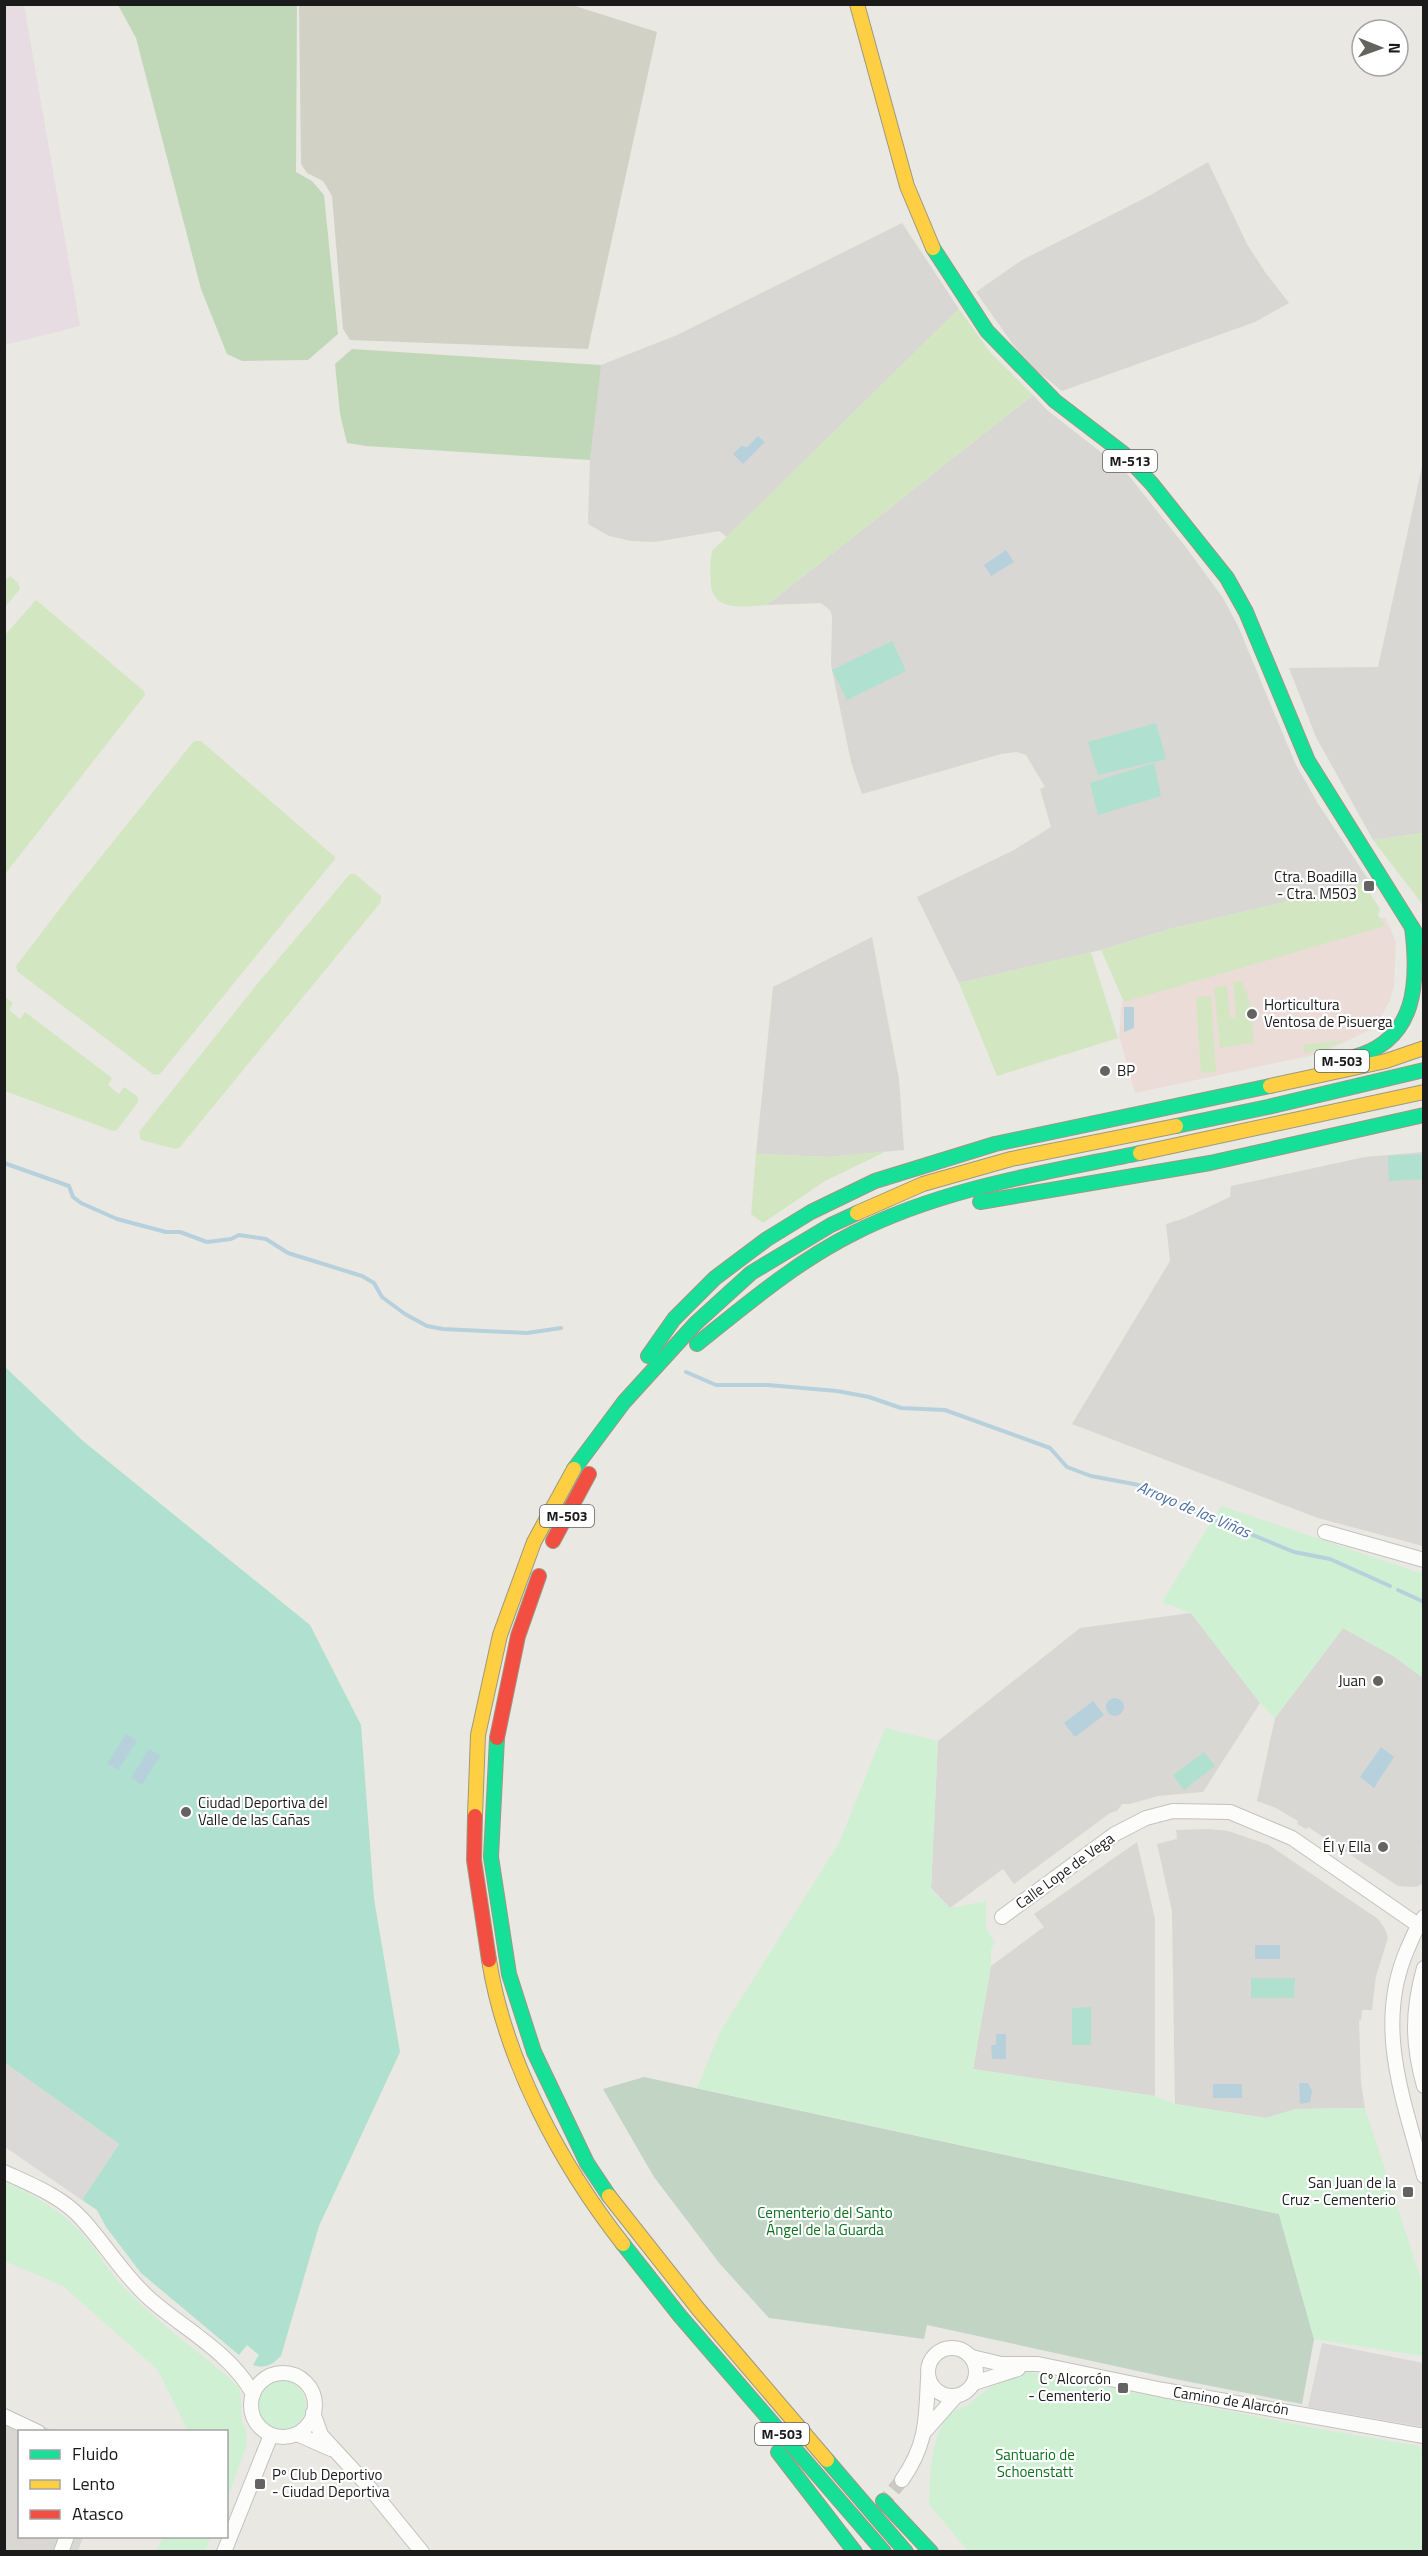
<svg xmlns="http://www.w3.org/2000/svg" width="1428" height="2556" font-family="'Titillium Web',sans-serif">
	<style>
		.residential { fill: #d8d7d4 }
		.commercial { fill: #ebdcd8 }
		.industrial { fill: #e7dce1 }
		.construction { fill: #d1d2c5 }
		.grass { fill: #d2e7c1 }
		.forest { fill: #c1d8b8 }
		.cemetery { fill: #c2d4c4 }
		.park { fill: #d0f0d4 }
		.pitch { fill: #afe0d0 }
		.parking { fill: #dad9d7 }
		.water { fill: #b7d1dc }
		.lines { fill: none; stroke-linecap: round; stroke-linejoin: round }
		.stream { stroke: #b7d1dc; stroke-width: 4 }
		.street-tunnel { stroke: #cac9c5; stroke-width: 14; stroke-dasharray: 14 7; stroke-linecap: butt }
		.street-casing { stroke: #c2c2bf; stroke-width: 16 }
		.fast-casing { stroke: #9e9881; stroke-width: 16 }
		.slow-casing { stroke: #9e9881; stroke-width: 16 }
		.jam-casing { stroke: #9e9881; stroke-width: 16 }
		.street { stroke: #fcfcfb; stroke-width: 14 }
		.fast { stroke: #16e098; stroke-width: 14 }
		.slow { stroke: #ffcf43; stroke-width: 14 }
		.jam { stroke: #f24e42; stroke-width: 14 }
		.poi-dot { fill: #636361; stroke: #fff; stroke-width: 2 }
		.labels { text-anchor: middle; stroke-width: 4.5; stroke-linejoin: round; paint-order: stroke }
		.shield { fill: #fff; stroke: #5f5f5f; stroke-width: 1.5 }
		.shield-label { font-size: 14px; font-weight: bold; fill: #1b1b1b }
		.poi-label { font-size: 15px; fill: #1b1b1b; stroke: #fff; text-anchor: end }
		.street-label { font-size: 15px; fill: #1b1b1b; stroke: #fff }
		.park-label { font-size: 15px; fill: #0e7321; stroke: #fff }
		.water-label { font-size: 16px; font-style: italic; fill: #4b6fa6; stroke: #fff }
	</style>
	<rect width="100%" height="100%" fill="#e9e8e3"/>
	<!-- residential -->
	<g class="residential">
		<path d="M1208,162l39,82 18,28 24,31 -34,19 -193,69 -25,-20 -23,-25 -38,-54 46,-32 125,-63z"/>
		<path d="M902,223l57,86 -232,228 -8,-6 -64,11 -24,-1 -22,-5 -21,-12 2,-64 8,-91 3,-4 76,-30z"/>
		<path d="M1033,395l14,15 78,61 60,75 38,52 15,28 57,137 22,39 53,80 -200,47 -69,21 -142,33 -42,-86 97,-47 37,-23 -11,-38 5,-2 -19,-32 -9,-3 -16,2 -139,40 -11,-32 -20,-97 1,-49 -2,-6 -9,-7 -54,2z"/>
		<path d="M1423,462v371l-50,7 -57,-103 -27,-69 89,-1z"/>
		<path d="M872,937l27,142 5,71 -75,7 -73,-3 17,-167z"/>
		<path d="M1423,1152v394l-105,-28 -246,-94 98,-163 -4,-37 19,-6 45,-21 1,-11 134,-29z"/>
		<path d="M1191,1613l69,90 -57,89 -45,4 -28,8h-8l-5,7 -7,2 -96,71 -11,-15 -53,39 -19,-20 7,-147 142,-113z"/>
		<path d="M1343,1628l52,29 28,21 1,166 -3,3 2,2 1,34 -8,4 -18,-1 -90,-59 -2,2 -9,-5 1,-3 -22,-13 -19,-7 18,-83z"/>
		<path d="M1208,1829l20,2 41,14 109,74 7,10 3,9 -12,38 -4,34h-10l-1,10 -2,1 2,62 4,25 -69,1 -30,9 -91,-14 -3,-193 -15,-67 20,-5 -1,-9z"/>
		<path d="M1137,1842l18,77v177l-182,-27 18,-103 53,-39 -10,-13z"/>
		<path d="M4,2407l49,24 -33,1v104l63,1 -5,14h-73z"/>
	</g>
	<!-- commercial -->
	<path class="commercial" d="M1385,917l11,25 -2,43 -4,16 -15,26 -52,26 -188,40 -16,-57 3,-34z"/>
	<!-- industrial -->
	<path class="industrial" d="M5,4l19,1 56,321 -75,19z"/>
	<!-- construction -->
	<path class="construction" d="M299,5h273l85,27 -69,317 -238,-9 -7,-11 -11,-133 -9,-15 -16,-8 -6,-9z"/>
	<!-- grass -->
	<g class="grass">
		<path d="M959,309l31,43 43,43 -266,210c-21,1 -53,8 -56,-20 -1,-13 -1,-22 1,-34z"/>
		<path d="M10,576l8,7 2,6 -15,18v-26z"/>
		<path d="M36,600l108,91 1,4 -140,179v-239z"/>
		<path d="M194,741h7l133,115 1,3 -175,215 -6,1 -136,-103 -2,-6 55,-72z"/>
		<path d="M1423,833h1l-1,72 -50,-65z"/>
		<path d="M350,874h5l26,22v6l-201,245 -4,2 -35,-9 -2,-8 119,-149z"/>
		<path d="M1363,883l17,26 -2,6 7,11 -261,76 -23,-52 69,-21z"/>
		<path d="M1091,952l27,86 -121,38 -38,-93z"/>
		<path d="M1243,981l1,9h3l1,11h2l4,42 -34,5 -6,-61 13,-1 3,32 6,-1 -3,-35z"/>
		<path d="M1211,996l5,76 -15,1 -5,-76z"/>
		<path d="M5,997l8,6 -4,7 11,9 5,-7 87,66 -4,7 11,9 5,-7 14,10v5l-21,28 -4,1 -108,-40z"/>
		<path d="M1345,1040l-22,10 -19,3 -1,-8z"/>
		<path d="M887,1151l-62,30 -62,42 -12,-9 5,-60 73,3z"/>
	</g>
	<!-- forest -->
	<g class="forest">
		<path d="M118,5h179l-1,167 16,9 12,14 14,139 -30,26 -66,1 -15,-7 -26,-65 -65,-251z"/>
		<path d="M352,349l249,16 -11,95 -224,-14 -19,-3 -7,-29 -5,-50z"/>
	</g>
	<!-- cemetery -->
	<path class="cemetery" d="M644,2077l635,137 35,125 -12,65 -132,-26 -243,-53 -3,14 -155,-21 -49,-54 -66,-87 -51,-88z"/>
	<!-- park -->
	<g class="park">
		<path d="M1221,1506l202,68v104l-28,-21 -52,-29 -68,90 -15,-15 -69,-90 -29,-11z"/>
		<path d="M885,1728l53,13 -7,148 19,19 36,-7v27l9,14 -4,7v17l-18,103 182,27 20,8 91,14 30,-9 69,-1 58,177v71l-109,-17 -35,-125 -582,-126 23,-56 119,-189z"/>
		<path d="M5,2182c31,14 59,30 82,57 14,17 23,36 39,51 31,32 68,58 102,87l12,12 2,33 4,9 1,13 -20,55 -1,-67 -38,-1 -30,-61 -95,-84 -58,-25z"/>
		<path d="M1030,2372l295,58 94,16v3h4v102h-455l-39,-47c1,-28 1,-66 20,-89 5,-6 14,-7 20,-11 22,-19 33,-24 61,-32z"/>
		<circle cx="282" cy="2405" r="24"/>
		<path d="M164,2537v-1l47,1 -6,14h-49z"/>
	</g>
	<!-- pitch -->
	<g class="pitch">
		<path d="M892,641l14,30 -59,29 -15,-30z"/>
		<path d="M1156,723l10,36 -68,16 -10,-33z"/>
		<path d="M1154,763l7,33 -63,19 -8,-32z"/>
		<path d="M1423,1154v25l-34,2 -1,-25z"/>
		<path d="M5,1367l78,74 227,184 51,100 13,174 26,153 -81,174 -38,130c-9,9 -16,13 -28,9l6,-10 -12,-10 -8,10 -98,-82 -35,-46 -9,-17 -15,-10 37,-56 -114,-81z"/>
		<path d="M1204,1752l11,14 -31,24 -11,-15z"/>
		<path d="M1251,1978h44l-1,20h-43z"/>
		<path d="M1091,2007v38h-19v-37z"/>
	</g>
	<!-- parking -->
	<g class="parking">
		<path d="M5,2063l114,81 -37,56 -77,-53z"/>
		<path d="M1322,2343l101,20v64l-115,-20z"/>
	</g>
	<!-- water -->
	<g class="water">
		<path d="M758,436l7,6 -22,22 -10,-10 8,-8 6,1z"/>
		<path d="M1006,550l8,12 -23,14 -7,-11z"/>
		<path d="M1124,1007h10v21l-10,4z"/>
		<circle cx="1115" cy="1707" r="9"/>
		<path d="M1093,1701l11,14 -29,22 -11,-14z"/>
		<path d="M126,1734l11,7 -19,29 -11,-7z"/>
		<path d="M1381,1747l13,10 -20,31 -14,-11z"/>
		<path d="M149,1749l11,7 -18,29 -11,-7z"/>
		<rect x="1255" y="1945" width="25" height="14"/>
		<path d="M996,2034h10v25h-14l-1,-14h5z"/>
		<path d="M1308,2083l4,8 -2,11 -10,2 -1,-21z"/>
		<rect x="1213" y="2084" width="29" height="14"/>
	</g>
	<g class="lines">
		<!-- stream -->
		<g class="stream">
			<path d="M4,1163l65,23 4,11 8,6 36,16 49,13h14l27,10 24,-3 8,-4 27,4 22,14 74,23 12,7 8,14 23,17 22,12 16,3 84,4 34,-5"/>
			<path d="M686,1372l30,13h52l69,6 32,6 32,11 44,2 105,38 17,19 24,9 48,9 26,14 129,53 36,7 60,27"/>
			<path d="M1398,1590l26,12"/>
		</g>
		<!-- street-tunnel -->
		<path class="street-tunnel" d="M880,2506l22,-26"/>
		<defs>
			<g id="street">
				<path d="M1325,1532l99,28"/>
				<path d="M1002,1917l113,-83 31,-16 27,-7 57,1 62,26 126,87"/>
				<path d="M1424,1917c-8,10 -12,22 -17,33 -33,77 -3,150 17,226"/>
				<path d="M1424,1968c-12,43 -12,75 0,118"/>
				<path d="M4,2172c28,13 57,24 78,47 24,26 41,56 68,80 34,30 81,54 103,95"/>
				<circle cx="952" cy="2372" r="24"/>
				<path d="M972,2357l29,7h37l125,26 261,46"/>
				<circle cx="283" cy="2405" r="32"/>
				<path d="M974,2383l44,-14"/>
				<path d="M313,2413l8,22 48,52 53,65"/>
				<path d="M4,2416l34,16"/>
				<path d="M926,2430l30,-34"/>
				<path d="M297,2434l34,15"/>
				<path d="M902,2480c25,-36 24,-60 26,-102"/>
				<path d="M61,2552l6,-16"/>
				<path d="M224,2552l47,-117"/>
			</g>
			<g id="fast">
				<path d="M933,248l54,83 68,70 68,52 29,31 75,94 19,34 62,149 112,179"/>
				<path d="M1354,1057c63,-17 65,-75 58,-130"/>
				<path d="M1176,1126l92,-19 156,-37"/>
				<path d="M980,1202l230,-39 214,-48"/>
				<path d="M697,1344c50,-40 99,-82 157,-111 89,-45 189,-60 286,-80"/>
				<path d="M648,1356l26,-37 41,-41 52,-39 44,-27 64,-31 120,-37 275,-58"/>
				<path d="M574,1469l50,-67 72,-79 55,-50 80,-48 26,-12"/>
				<path d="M497,1738l-6,119 18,117 25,78 53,111 22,33"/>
				<path d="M623,2244l57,72 204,236"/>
				<path d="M778,2452l77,100"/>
				<path d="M827,2460l79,92"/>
				<path d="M883,2501l48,51"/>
			</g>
			<g id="slow">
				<path d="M857,4l50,182 26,62"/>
				<path d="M1270,1086l116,-25 38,-13"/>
				<path d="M1140,1153l284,-61"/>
				<path d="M857,1213l66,-29 88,-25 165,-33"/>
				<path d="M475,1816l3,-81 22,-100 34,-93 40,-73"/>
				<path d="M489,1960c16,101 72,205 134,284"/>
				<path d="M609,2196l90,114 128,150"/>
			</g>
			<g id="jam">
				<path d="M553,1541l36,-67"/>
				<path d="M497,1738l21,-102 21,-60"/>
				<path d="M475,1816l-1,44 15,100"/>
			</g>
		</defs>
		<!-- street casing -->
		<use href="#street" class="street-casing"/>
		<!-- fast casing -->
		<use href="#fast" class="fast-casing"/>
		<!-- slow casing -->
		<use href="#slow" class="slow-casing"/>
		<!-- jam casing -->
		<use href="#jam" class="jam-casing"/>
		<!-- street -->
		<use href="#street" class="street"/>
		<!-- fast -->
		<use href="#fast" class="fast"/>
		<!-- slow -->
		<use href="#slow" class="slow"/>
		<!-- jam -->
		<use href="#jam" class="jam"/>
	</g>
	<!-- markers -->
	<g class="poi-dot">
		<rect x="1363" y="880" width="12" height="12" rx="3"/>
		<circle cx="1252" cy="1014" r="6"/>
		<circle cx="1105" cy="1071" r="6"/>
		<circle cx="1378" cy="1681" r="6"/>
		<circle cx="186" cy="1812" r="6"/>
		<circle cx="1383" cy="1847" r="6"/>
		<rect x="1402" y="2186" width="12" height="12" rx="3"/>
		<rect x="1117" y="2382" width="12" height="12" rx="3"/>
		<rect x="254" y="2478" width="12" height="12" rx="3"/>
	</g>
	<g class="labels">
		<!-- shield labels -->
		<g class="shield">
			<rect x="1103" y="450" width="54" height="22" rx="4.5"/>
			<rect x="1315" y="1050" width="54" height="22" rx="4.5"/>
			<rect x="540" y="1505" width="54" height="22" rx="4.5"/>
			<rect x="755" y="2423" width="54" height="22" rx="4.5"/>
		</g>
		<g class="shield-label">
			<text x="1130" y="466">M-513</text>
			<text x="1342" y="1066">M-503</text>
			<text x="567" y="1521">M-503</text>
			<text x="782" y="2439">M-503</text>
		</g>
		<!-- poi labels -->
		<g class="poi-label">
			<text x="1357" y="882">Ctra. Boadilla<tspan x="1357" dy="17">- Ctra. M503</tspan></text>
			<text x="1264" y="1010" text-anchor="start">Horticultura<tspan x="1264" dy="17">Ventosa de Pisuerga</tspan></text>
			<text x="1117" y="1076" text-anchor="start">BP</text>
			<text x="1366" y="1686">Juan</text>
			<text x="198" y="1808" text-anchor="start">Ciudad Deportiva del<tspan x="198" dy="17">Valle de las Cañas</tspan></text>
			<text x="1371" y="1852">Él y Ella</text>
			<text x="1396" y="2188">San Juan de la<tspan x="1396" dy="17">Cruz - Cementerio</tspan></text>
			<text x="1111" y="2384">Cº Alcorcón<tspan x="1111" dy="17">- Cementerio</tspan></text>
			<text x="272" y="2480" text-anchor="start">Pº Club Deportivo<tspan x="272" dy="17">- Ciudad Deportiva</tspan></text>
		</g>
		<!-- street labels -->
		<g class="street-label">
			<text transform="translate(1065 1871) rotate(-36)" y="5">Calle Lope de Vega</text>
			<text transform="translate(1231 2401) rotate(9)" y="5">Camino de Alarcón</text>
		</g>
		<!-- park labels -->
		<g class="park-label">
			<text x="825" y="2218">Cementerio del Santo<tspan x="825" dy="17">Ángel de la Guarda</tspan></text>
			<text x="1035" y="2460">Santuario de<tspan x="1035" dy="17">Schoenstatt</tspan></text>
		</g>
		<!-- water labels -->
		<g class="water-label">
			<text transform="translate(1194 1509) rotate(23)" y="6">Arroyo de las Viñas</text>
		</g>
	</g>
	<!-- border -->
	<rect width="1428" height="2556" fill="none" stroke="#1b1b1b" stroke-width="12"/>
	<!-- legend -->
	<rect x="18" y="2430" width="210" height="108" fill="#ffffff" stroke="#a4a4a4" stroke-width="1.5"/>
	<rect x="30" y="2450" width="30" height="9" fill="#16e098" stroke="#a4a4a4" stroke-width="1.5"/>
	<text x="72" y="2460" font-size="18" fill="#1b1b1b">Fluido</text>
	<rect x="30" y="2480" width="30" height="9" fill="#ffcf43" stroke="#a4a4a4" stroke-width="1.5"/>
	<text x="72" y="2490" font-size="18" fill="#1b1b1b">Lento</text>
	<rect x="30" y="2510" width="30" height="9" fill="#f24e42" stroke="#a4a4a4" stroke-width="1.5"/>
	<text x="72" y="2520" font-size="18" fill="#1b1b1b">Atasco</text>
	<!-- north arrow -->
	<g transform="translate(1380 48) rotate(91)"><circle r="28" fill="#ffffff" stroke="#a4a4a4" stroke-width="1.5"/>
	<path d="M0-4.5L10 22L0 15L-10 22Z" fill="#636361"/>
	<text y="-9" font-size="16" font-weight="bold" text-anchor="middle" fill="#1b1b1b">N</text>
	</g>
</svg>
